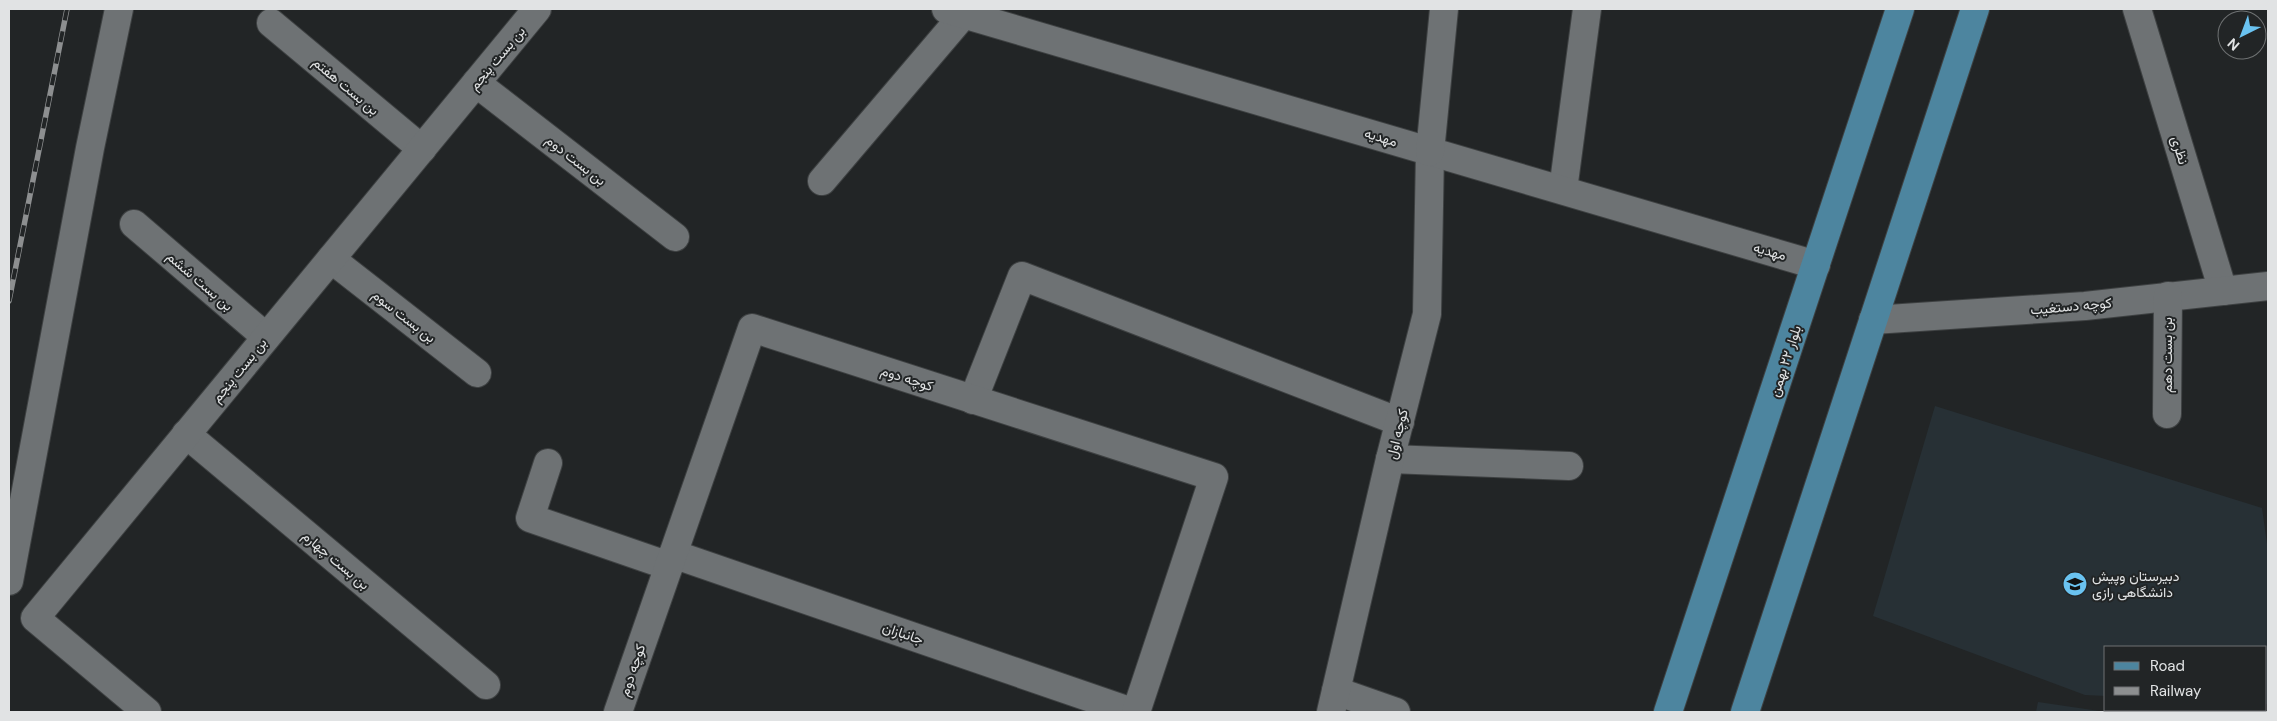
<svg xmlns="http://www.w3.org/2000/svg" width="2277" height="721" font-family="'DM Sans',Vazirmatn,sans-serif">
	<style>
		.built { fill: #273035 }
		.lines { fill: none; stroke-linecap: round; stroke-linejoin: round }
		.street-casing { stroke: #3e4142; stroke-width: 30 }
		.secondary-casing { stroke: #3e4142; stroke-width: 30 }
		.primary-casing { stroke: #3e4142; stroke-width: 30 }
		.street { stroke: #6e7274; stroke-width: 28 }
		.secondary { stroke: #6e7274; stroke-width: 28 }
		.primary { stroke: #4d859f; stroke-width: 28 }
		.rail-casing { stroke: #8d8f90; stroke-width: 5.5 }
		.rail { stroke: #222526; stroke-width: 4; stroke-dasharray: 11; stroke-linecap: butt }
		.labels { text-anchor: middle; stroke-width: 4; stroke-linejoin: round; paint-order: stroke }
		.street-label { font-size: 14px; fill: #e1e3e4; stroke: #222526 }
		.poi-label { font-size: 14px; fill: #e1e3e4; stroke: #222526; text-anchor: start }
	</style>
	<rect width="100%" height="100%" fill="#222526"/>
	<!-- built -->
	<g class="built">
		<path d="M1935,406l327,102 6,43v153h-2v-57h-160v49l-21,-1 -212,-79z"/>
		<path d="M2038,702l68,10h-70z"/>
	</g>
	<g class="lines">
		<defs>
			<g id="street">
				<path d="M2137,9l86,282"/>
				<path d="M271,23l151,126"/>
				<path d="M476,83l199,154"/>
				<path d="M822,181l142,-167"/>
				<path d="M1563,190l24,-181"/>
				<path d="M134,224l132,113"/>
				<path d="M331,259l146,114"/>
				<path d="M1873,320l212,-14 183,-20"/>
				<path d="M973,400l49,-124 378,146"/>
				<path d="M2167,414l1,-118"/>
				<path d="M186,434l300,251"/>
				<path d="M1390,459l179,7"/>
				<path d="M548,463l-18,55 139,48"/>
				<path d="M673,554l459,158"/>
				<path d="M9,581l81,-433 29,-139"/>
				<path d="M1336,691l60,21"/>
				<path d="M147,712l-112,-94 502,-609"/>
				<path d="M618,712l134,-384 462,149 -78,235"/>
				<path d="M1331,712l59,-253 37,-145 3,-162"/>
			</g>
			<g id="secondary">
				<path d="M946,9l870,256"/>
				<path d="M1430,152l14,-143"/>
			</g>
			<g id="primary">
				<path d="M1668,712l232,-703"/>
				<path d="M1745,712l230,-703"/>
			</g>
		</defs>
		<!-- street casing -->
		<use href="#street" class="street-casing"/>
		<!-- secondary casing -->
		<use href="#secondary" class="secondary-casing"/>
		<!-- primary casing -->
		<use href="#primary" class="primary-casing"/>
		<!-- street -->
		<use href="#street" class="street"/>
		<!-- secondary -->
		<use href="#secondary" class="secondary"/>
		<!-- primary -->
		<use href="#primary" class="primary"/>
		<defs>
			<path id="rail" d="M9,301l58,-292"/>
		</defs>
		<!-- rail casing -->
		<use href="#rail" class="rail-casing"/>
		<!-- rail -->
		<use href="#rail" class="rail"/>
	</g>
	<!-- icons -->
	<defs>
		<symbol id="school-disc" viewBox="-11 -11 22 22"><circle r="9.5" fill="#6ac3f1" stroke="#222526"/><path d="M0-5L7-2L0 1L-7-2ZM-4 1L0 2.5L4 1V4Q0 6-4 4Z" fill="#111"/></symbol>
	</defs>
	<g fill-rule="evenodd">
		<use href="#school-disc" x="2061" y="570" width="28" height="28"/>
	</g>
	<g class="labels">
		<!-- street labels -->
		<g class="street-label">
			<text transform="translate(497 58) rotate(-50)" y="5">بن بست پنجم</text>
			<text transform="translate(346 86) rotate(40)" y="5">بن بست هفتم</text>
			<text transform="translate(1381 137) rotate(17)" y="5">مهدیه</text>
			<text transform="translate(2180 150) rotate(73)" y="5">نظری</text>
			<text transform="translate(576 160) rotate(38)" y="5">بن بست دوم</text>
			<text transform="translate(1770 251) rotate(16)" y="5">مهدیه</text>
			<text transform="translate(200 281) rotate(41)" y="5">بن بست ششم</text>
			<text transform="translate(2071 306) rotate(-5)" y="5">کوچه دستغیب</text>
			<text transform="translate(404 316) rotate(38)" y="5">بن بست سوم</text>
			<text transform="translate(2167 355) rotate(-90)" y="5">بن بست دهم</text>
			<text transform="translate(1785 361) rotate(-72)" y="5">بلوار ۲۲ بهمن</text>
			<text transform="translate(239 370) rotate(-51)" y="5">بن بست پنجم</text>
			<text transform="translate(907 378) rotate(18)" y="5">کوچه دوم</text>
			<text transform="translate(1397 434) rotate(-76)" y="5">کوچه اول</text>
			<text transform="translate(336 560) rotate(40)" y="5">بن بست چهارم</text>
			<text transform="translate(903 633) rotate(19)" y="5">جانبازان</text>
			<text transform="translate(632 670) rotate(-71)" y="5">کوچه دوم</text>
		</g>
		<!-- poi labels -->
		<g class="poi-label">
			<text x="2092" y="581">دبیرستان وپیش<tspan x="2092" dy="16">دانشگاهی رازی</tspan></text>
		</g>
	</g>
	<!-- border -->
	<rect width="2277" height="721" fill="none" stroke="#e1e3e4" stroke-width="20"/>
	<!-- legend -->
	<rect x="2104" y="646" width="162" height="65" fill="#222526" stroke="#6e7172"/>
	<rect x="2114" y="662" width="25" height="8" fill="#4d859f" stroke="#6e7172"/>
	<text x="2150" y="671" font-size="15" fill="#e1e3e4">Road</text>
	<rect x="2114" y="687" width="25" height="8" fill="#8d8f90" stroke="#6e7172"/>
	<text x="2150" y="696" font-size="15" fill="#e1e3e4">Railway</text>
	<!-- north arrow -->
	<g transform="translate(2242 35) rotate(222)"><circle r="24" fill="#222526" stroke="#6e7172"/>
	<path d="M0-4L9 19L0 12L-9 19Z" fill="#6ac3f1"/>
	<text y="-8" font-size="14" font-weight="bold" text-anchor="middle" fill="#e1e3e4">N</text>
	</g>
</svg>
